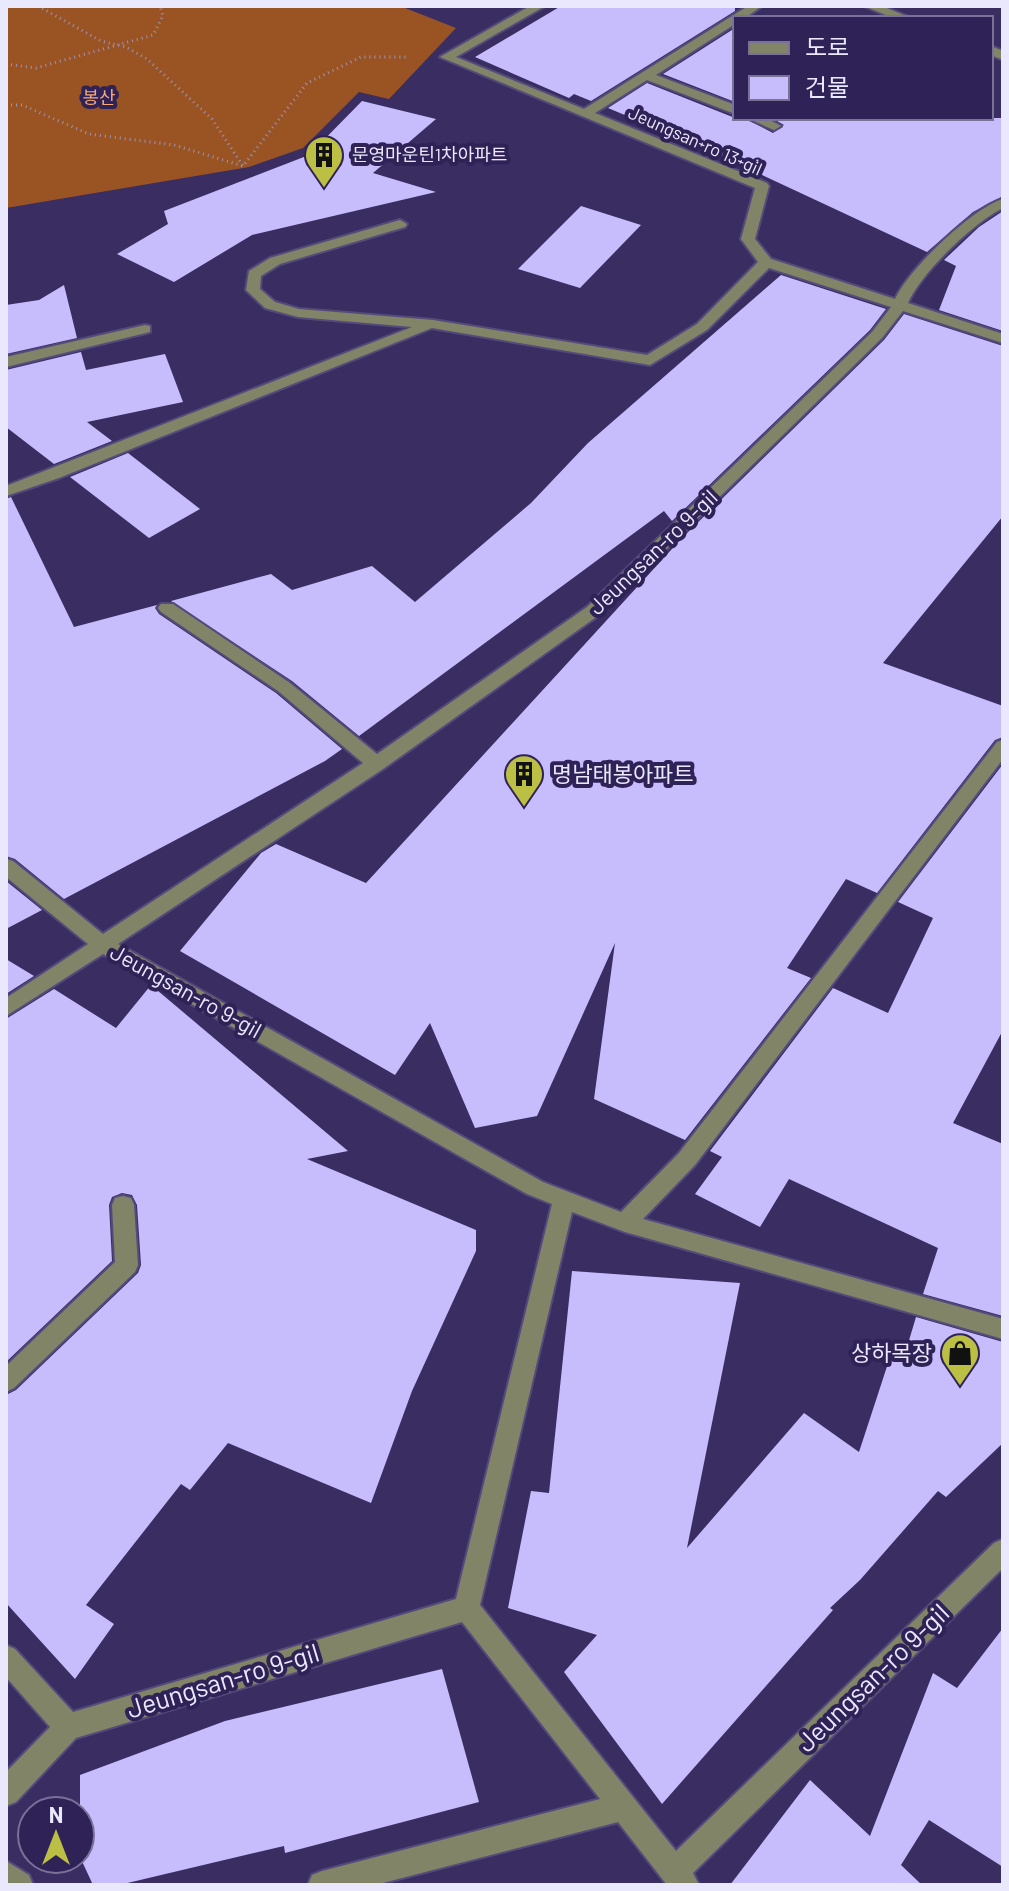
<svg xmlns="http://www.w3.org/2000/svg" width="1009" height="1891" font-family="Barlow,'Noto Sans KR',sans-serif">
	<style>
		.forest { fill: #9a5424 }
		.building { fill: #c7bdfd }
		.lines { fill: none; stroke-linecap: round; stroke-linejoin: round }
		.minor-casing { stroke: #554b7b; stroke-width: 4 }
		.path { stroke: #9a94b7; stroke-width: 3; stroke-dasharray: 1 4; stroke-linecap: butt }
		.minor { fill: #828468; fill-rule: evenodd }
		.labels { text-anchor: middle; stroke-width: 8; stroke-linejoin: round; paint-order: stroke }
		.far-park-label { font-size: 18px; fill: #f8a879; stroke: #2f2257 }
		.far-street-label { font-size: 18px; fill: #eae8fc; stroke: #2f2257 }
		.far-poi-label { font-size: 18px; fill: #eae8fc; stroke: #2f2257; text-anchor: start }
		.street-label { font-size: 22px; fill: #eae8fc; stroke: #2f2257 }
		.poi-label { font-size: 22px; fill: #eae8fc; stroke: #2f2257; text-anchor: start }
		.near-street-label { font-size: 26px; fill: #eae8fc; stroke: #2f2257 }
	</style>
	<rect width="100%" height="100%" fill="#392d62"/>
	<!-- forest -->
	<path class="forest" d="M6,6h394l56,22 -67,71 -30,-7 -56,56 -54,19 -243,41z"/>
	<!-- building -->
	<g class="building">
		<path d="M561,6h174v5l-144,90 -17,-7 -5,4 -94,-41z"/>
		<path d="M735,28v74l-72,-28z"/>
		<path d="M647,83l88,35h9l29,15 11,-8 -12,-7h231v78l-30,16 -46,40 -214,-100 -105,-44z"/>
		<path d="M362,101l74,18 -63,54 63,19 -184,43 -78,47 -57,-28 51,-30 -4,-13 145,-56z"/>
		<path d="M581,206l60,19 -61,63 -62,-19z"/>
		<path d="M1003,211v120l-64,-21 17,-44 -12,-6 35,-33z"/>
		<path d="M781,275l105,34 -16,21 -198,191 -8,-10 -305,225 -67,-55 -121,-80 100,-27 21,16 80,-24 43,36 116,-99 57,-60z"/>
		<path d="M64,285l13,53 -71,16v-49l33,-5z"/>
		<path d="M904,314l99,32v170l-120,147 120,43v31l-8,3 -118,153 -31,-14 -59,89 24,10 -126,162 -91,-41 21,-156 -78,173 -62,12 -45,-105 -35,52 -215,-124 81,-98 15,-9 90,39 316,-345 202,-198z"/>
		<path d="M81,352l5,18 79,-16 18,48 -96,20 25,19 -58,23 -48,-37v-57z"/>
		<path d="M128,453l72,56 -51,29 -79,-61z"/>
		<path d="M11,497l63,130 83,-22 -2,3 4,6 117,79 66,56 -17,12 -261,138 -49,-40 -9,-3v-357z"/>
		<path d="M1003,764v266l-50,93 50,21v172l-80,-22 15,-46 -149,-69 -29,48 -65,-33 27,-37 -12,-6 123,-163 55,25 45,-95 -35,-16z"/>
		<path d="M6,881l36,29 -36,19z"/>
		<path d="M6,959l28,17 -28,18z"/>
		<path d="M151,985l197,166 -41,8 169,71v21l-64,140 -41,112 -143,-60 -38,47 -9,-6 -95,121 28,19 -39,55 -69,-76v-208l10,-5 122,-117 3,-8 -4,-60 -5,-10 -10,-2 -10,4 -3,8 3,56 -106,101v-343l48,-30 62,39z"/>
		<path d="M572,1271l168,12 -53,265 117,-135 55,39 36,-110 12,5 9,-30 87,25v101l-57,54 -8,-6 -78,89 -30,28 3,2 -171,194 -98,-132 33,-37 -89,-27 23,-117 18,2z"/>
		<path d="M1003,1628v239l-74,-47 -28,45 21,20h-192l80,-105 60,56 63,-163 24,15z"/>
		<path d="M442,1669l37,133 -194,51 -1,-7 -165,39h-26l-13,-28v-82l145,-54z"/>
	</g>
	<g class="lines">
		<defs>
			<g id="minor">
				<path d="M530,6h15l-89,51 128,52 164,-103h14l-17,12h-10v6l-79,51 79,30v9l-88,-34 -52,33 172,70 2,3 -14,53 16,20 124,40c13,-29 77,-91 108,-100v9c-30,15 -82,65 -95,95l95,31v9l-100,-32 -21,27 -283,277 -216,154 -265,175 425,238 78,30 58,-59 318,-411 6,-2v19l-308,406 -52,54 360,100v20l-378,-107 -53,-20 -92,393 196,246 318,-308 9,-4v29l-310,305 6,12h-32l-49,-63 -243,63h-67l4,-10 10,-4 278,-72 -138,-177 -386,116 -60,64 -10,4v-34l44,-45 -44,-50v-32l9,4 58,63 383,-113 96,-395 -25,-10 -424,-240 -97,62v-18l82,-54 -82,-67v-18l7,2 90,73 260,-171 -85,-72 -117,-79 -3,-4 3,-4h12l117,79 87,71 210,-147 285,-275 19,-25 -122,-39 -62,62 -57,35 -218,-37 -373,150 -53,18v-10l406,-159 -114,-10 -33,-9 -19,-18 3,-19 21,-13 130,-38 7,4 -2,3 -125,37 -19,12 -1,13 15,13 24,7 134,11 214,35 50,-31 61,-62 -17,-23 14,-51 -315,-131z"/>
				<path d="M864,6h18l29,12h-18z"/>
				<path d="M991,46l12,5v9l-12,-5z"/>
				<path d="M747,118h19l15,8 -7,4z"/>
				<path d="M145,325l5,1v6l-144,35v-10z"/>
				<path d="M123,1196l8,2 3,7 4,60 -3,7 -121,116 -8,4v-26l109,-104 -3,-57 3,-7z"/>
				<path d="M6,1861l23,14 4,10h-27z"/>
			</g>
		</defs>
		<!-- minor casing -->
		<use href="#minor" class="minor-casing"/>
		<!-- path -->
		<g class="path">
			<path d="M38,6l63,35 25,6 21,12 65,60 31,47"/>
			<path d="M6,64l30,4 117,-33 10,-19 -3,-10"/>
			<path d="M6,105h16l67,29 85,11 69,21 64,-83 54,-26h48"/>
		</g>
		<!-- minor -->
		<use href="#minor" class="minor"/>
	</g>
	<!-- icons -->
	<defs>
		<symbol id="building-pin" viewBox="-11 -11 22 30"><path d="M0 17L-7.5 6A9.5 9.5 0 1 1 7.5 6Z" fill="#bbc044" stroke="#2f2257"/><path d="M-4-6H4V6H1V3H-1V6H-4ZM-2.5-4.3h1.7v1.8h-1.7ZM.8-4.3h1.7v1.8H.8ZM-2.5-1h1.7V.8h-1.7ZM.8-1h1.7V.8H.8Z" fill="#111"/></symbol>
		<symbol id="shop-pin" viewBox="-11 -11 22 30"><path d="M0 17L-7.5 6A9.5 9.5 0 1 1 7.5 6Z" fill="#bbc044" stroke="#2f2257"/><path d="M-5-2.5h2.3a2.7 3.5 0 0 1 5.4 0H5L5.5 6h-11ZM-1.5-2.5h3a1.5 2.3 0 0 0-3 0Z" fill="#111"/></symbol>
	</defs>
	<g fill-rule="evenodd">
		<use href="#building-pin" x="302" y="133" width="44" height="60"/>
		<use href="#building-pin" x="502" y="752" width="44" height="60"/>
		<use href="#shop-pin" x="938" y="1331" width="44" height="60"/>
	</g>
	<g class="labels">
		<!-- far-park labels -->
		<g class="far-park-label">
			<text x="99" y="104">봉산</text>
		</g>
		<!-- far-street labels -->
		<g class="far-street-label">
			<text transform="translate(695 141) rotate(24)" y="6">Jeungsan-ro 13-gil</text>
		</g>
		<!-- far-poi labels -->
		<g class="far-poi-label">
			<text x="352" y="161">문영마운틴1차아파트</text>
		</g>
		<!-- street labels -->
		<g class="street-label">
			<text transform="translate(653 552) rotate(-44)" y="8">Jeungsan-ro 9-gil</text>
			<text transform="translate(186 991) rotate(29)" y="8">Jeungsan-ro 9-gil</text>
		</g>
		<!-- poi labels -->
		<g class="poi-label">
			<text x="552" y="782">명남태봉아파트</text>
			<text x="932" y="1361" text-anchor="end">상하목장</text>
		</g>
		<!-- near-street labels -->
		<g class="near-street-label">
			<text transform="translate(873 1678) rotate(-44)" y="9">Jeungsan-ro 9-gil</text>
			<text transform="translate(223 1681) rotate(-17)" y="9">Jeungsan-ro 9-gil</text>
		</g>
	</g>
	<!-- border -->
	<rect width="1009" height="1891" fill="none" stroke="#eae8fc" stroke-width="16"/>
	<!-- legend -->
	<rect x="733" y="16" width="260" height="104" fill="#2f2257" stroke="#7a7199" stroke-width="2"/>
	<rect x="749" y="42" width="40" height="12" fill="#828468" stroke="#7a7199" stroke-width="2"/>
	<text x="805" y="56" font-size="24" fill="#eae8fc">도로</text>
	<rect x="749" y="76" width="40" height="24" fill="#c7bdfd" stroke="#7a7199" stroke-width="2"/>
	<text x="805" y="96" font-size="24" fill="#eae8fc">건물</text>
	<!-- north arrow -->
	<g transform="translate(56 1835)"><circle r="38" fill="#2f2257" stroke="#7a7199" stroke-width="2"/>
	<path d="M0-6L14 30L0 20L-14 30Z" fill="#bbc044"/>
	<text y="-12" font-size="22" font-weight="bold" text-anchor="middle" fill="#eae8fc">N</text>
	</g>
</svg>
